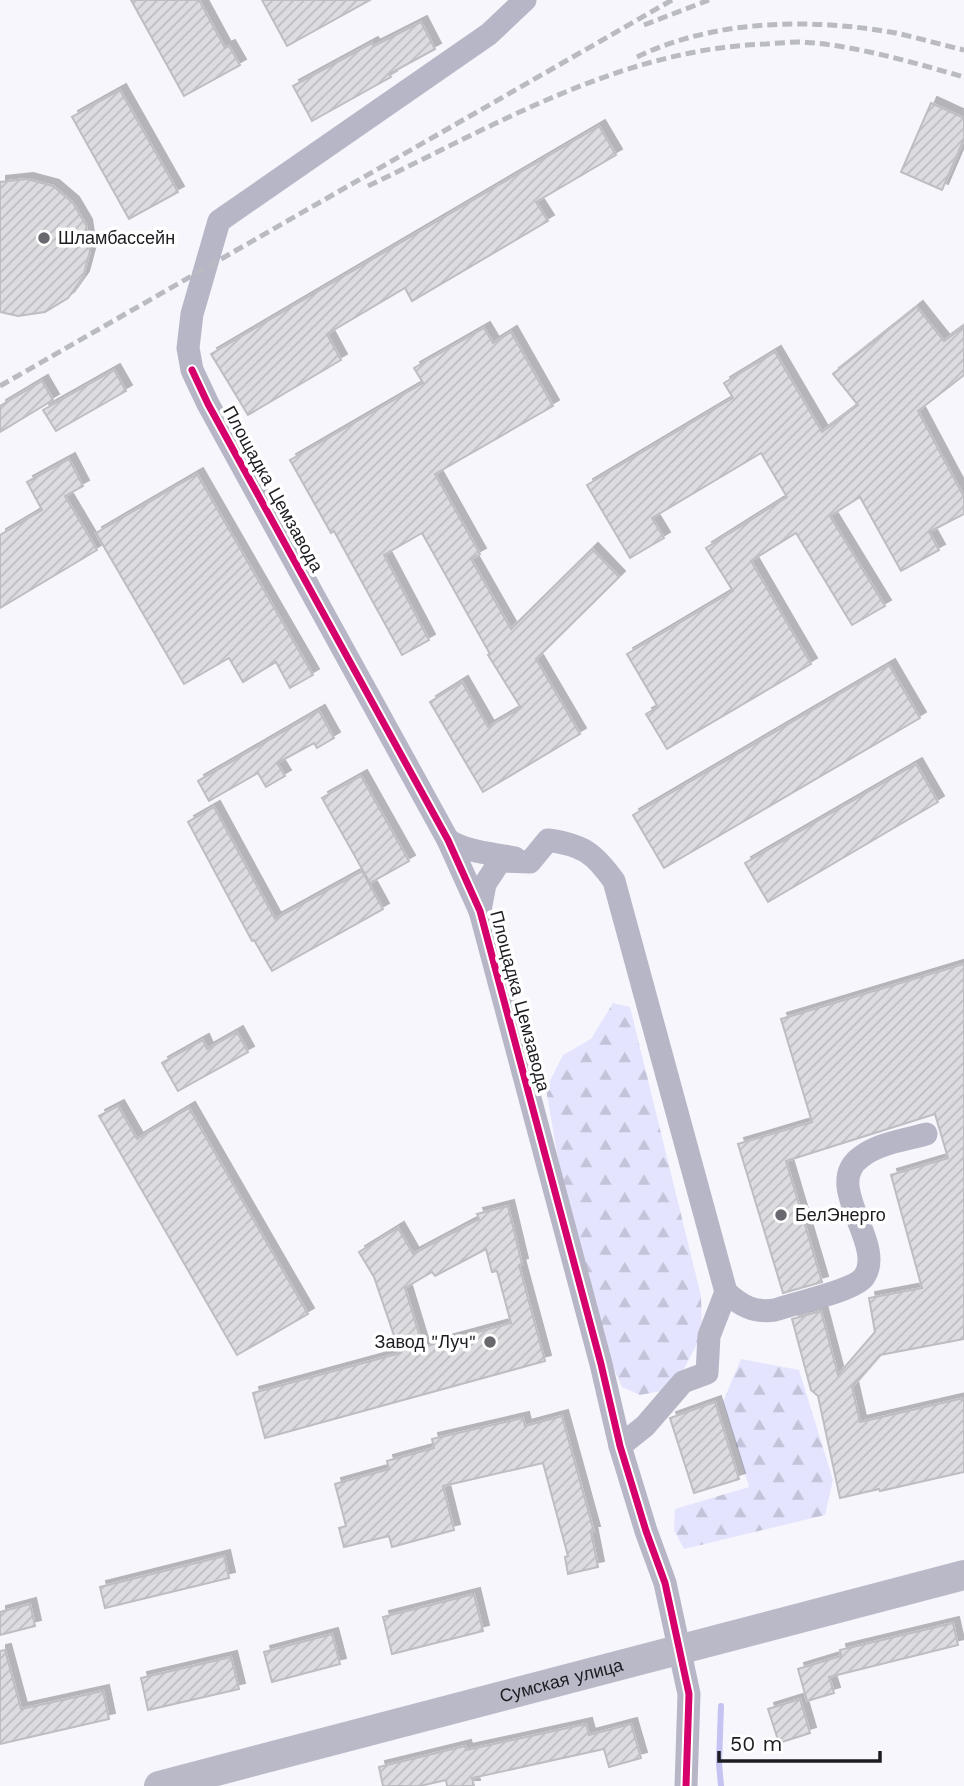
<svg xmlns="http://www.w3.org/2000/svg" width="964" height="1786" font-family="'Work Sans',sans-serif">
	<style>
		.forest { fill: url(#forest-firs) }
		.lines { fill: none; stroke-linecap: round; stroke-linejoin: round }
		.stream { stroke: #c4c3f2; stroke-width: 6 }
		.building { fill: url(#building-hatch); stroke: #bdbdc2; stroke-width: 2; fill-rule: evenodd; filter: url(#shadow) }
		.minor { stroke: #b6b6c6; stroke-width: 23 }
		.major { stroke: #bab9c8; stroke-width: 30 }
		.rail { stroke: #babac3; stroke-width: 5; stroke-dasharray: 10 5; stroke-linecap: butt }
		.cycleway-casing { stroke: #fff; stroke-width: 11 }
		.cycleway { stroke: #d6006c; stroke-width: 7 }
		.poi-dot { fill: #68686e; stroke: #fff; stroke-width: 2.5 }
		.labels { text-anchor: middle; stroke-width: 7; stroke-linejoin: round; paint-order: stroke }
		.poi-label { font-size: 18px; fill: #1c1c21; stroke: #fff; text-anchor: start }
		.street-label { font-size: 18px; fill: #1c1c21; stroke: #fff }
	</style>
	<defs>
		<pattern id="forest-firs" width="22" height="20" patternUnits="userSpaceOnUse" patternTransform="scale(1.75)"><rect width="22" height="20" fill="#e4e4fe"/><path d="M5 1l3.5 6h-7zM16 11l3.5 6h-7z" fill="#c3c3d9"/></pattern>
		<pattern id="building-hatch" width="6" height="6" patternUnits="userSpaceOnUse" patternTransform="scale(1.75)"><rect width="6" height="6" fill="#dddde1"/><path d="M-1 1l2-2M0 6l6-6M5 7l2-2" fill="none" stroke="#bdbdc1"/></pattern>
		<filter id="shadow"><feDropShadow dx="6" dy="-6" stdDeviation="0" flood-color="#0004"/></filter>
	</defs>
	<rect width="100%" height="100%" fill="#f6f6fc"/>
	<!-- forest -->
	<g class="forest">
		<path d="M613,1003l17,4 71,289 1,39 -20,37 -21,19 -21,4 -18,-8 -9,-20 -49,-174 -18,-104 17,-34 28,-16z"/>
		<path d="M741,1359l58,11 34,110 -8,35 -141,34 -10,-19 1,-21 74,-22 -26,-85z"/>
	</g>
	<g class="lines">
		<!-- stream -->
		<path class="stream" d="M721,1706l-2,57 2,23"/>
	</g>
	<!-- building -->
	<g class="building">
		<path d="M131,0h68l26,48 4,-2 11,19 -56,31z"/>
		<path d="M262,0h108l-83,46z"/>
		<path d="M421,22l14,27 -46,25 2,3 -79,44 -19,-35 79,-43 2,3z"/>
		<path d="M120,90l58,102 -49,27 -57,-102z"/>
		<path d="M931,103l33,15v21l-22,51 -41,-18z"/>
		<path d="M599,126l17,29 -80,47 12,19 -136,80 -7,-13 -78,46 14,26 -93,55 -37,-61z"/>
		<path d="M27,179l26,7 20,17 13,22 4,26 -7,26 -15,21 -23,14 -27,4 -18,-4v-130z"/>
		<path d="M917,307l27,34 20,-15v49l-46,36 46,86v17l-35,18 10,18 -38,21 -41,-74 -30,19 55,90 -33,19 -56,-92 -45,28 60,103 -144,85 -21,-35 12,-7 -31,-53 106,-63 -27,-43 81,-51 -26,-44 -109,65 12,20 -34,20 -43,-73 146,-87 -9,-15 51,-31 47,80 36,-27 -25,-31z"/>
		<path d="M484,328l9,15 18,-11 42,74 -118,68 45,80 -9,5 40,70 81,-80 27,28 -83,82 44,75 -97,58 -53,-90 32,-20 26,45 33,-19 -33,-53 2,-1 -68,-121 -38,22 45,85 -27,15 -68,-124 -3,2 -41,-73 133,-77 -9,-15z"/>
		<path d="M114,370l12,21 -70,40 -13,-21z"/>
		<path d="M42,381l11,19 -53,32v-26z"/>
		<path d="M69,459l14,27 -18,10 32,54 -97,58v-73l42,-25 -15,-28z"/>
		<path d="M197,474l116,201 -23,13 -14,-26 -33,20 -14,-24 -45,26 -88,-151z"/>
		<path d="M889,665l31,53 -256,150 -31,-53z"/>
		<path d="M319,711l15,27 -17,10 -3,-5 -37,20 8,13 -19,11 -8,-14 -49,28 -11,-20z"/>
		<path d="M916,764l22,38 -170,100 -23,-39z"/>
		<path d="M361,776l48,85 -39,22 -48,-85z"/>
		<path d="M214,807l61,112 87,-48 21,38 -111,62 -18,-31 -2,1 -64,-119z"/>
		<path d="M964,964v375l-84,16 -28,32 8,35 104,-24v74l-84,19 -1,-2 -39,9 -22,-102 -7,-6 -19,-71 29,-8 17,64 37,-43 -6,-34 53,-10 -31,-113 57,-17 -13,-44 -149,47 36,121 -39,11 -45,-149 74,-22 -31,-103z"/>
		<path d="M237,1032l11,20 -70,39 -16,-28 41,-23 4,9z"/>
		<path d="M118,1106l19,33 52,-31 119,206 -71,41 -138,-239z"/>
		<path d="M508,1206l14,58 -3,1 26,96 -280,77 -12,-45 147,-40 -26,-76 -15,-25 39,-24 15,26 66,-35 -2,-5zM486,1249l6,23 5,-1 14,52 -88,24 -18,-59 27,-16 3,4z"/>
		<path d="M715,1402l24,77 -45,14 -24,-75z"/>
		<path d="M562,1416l32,116h-3l7,35 -30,7 -3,-17 3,-1 -25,-93 -100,23 11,44 -62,17 -3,-11 -45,11 -5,-19 7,-2 -11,-42 54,-15 -2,-8 47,-13 -2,-9 91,-21 2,8z"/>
		<path d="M224,1556l5,22 -124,30 -5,-21z"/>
		<path d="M474,1594l9,37 -91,23 -9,-37z"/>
		<path d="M30,1604l5,22 -35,9v-23z"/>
		<path d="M953,1623l5,22 -129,32 5,16 -27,8 -9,-32 43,-13 -1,-6z"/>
		<path d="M332,1634l8,30 -68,18 -8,-30z"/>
		<path d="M5,1650l16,59 82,-18 6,28 -109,25v-93z"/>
		<path d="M231,1657l8,32 -91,21 -7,-32z"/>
		<path d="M800,1699l10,34 -31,10 -11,-34z"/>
		<path d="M586,1724l3,11 42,-11 10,34 -32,9 -5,-18 -132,29 2,8h-27l-1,-6 -26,6h-37l-4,-19 86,-21 1,4z"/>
	</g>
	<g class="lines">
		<!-- minor -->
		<g class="minor">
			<path d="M525,0l-36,34 -270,187 -27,93 -4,34 4,22 16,34 240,436 32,71 121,453 19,82 26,85 19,52 24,111 -3,92"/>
			<path d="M448,840c21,13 43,13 67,18"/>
			<path d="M480,911l5,-27 15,-23 30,1 18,-22c35,5 46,13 66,41l112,411c15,14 28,21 49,18 19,-7 79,-19 89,-33 23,-33 -43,-92 -3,-120 17,-14 45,-17 65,-23"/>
			<path d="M620,1446l25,-20 38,-44 24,-9 2,-37 17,-44"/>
		</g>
		<!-- major -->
		<path class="major" id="s1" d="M159,1786l805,-211"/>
		<!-- rail -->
		<g class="rail">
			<path d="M644,25l65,-25"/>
			<path d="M637,57c78,-38 175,-39 259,-24 23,5 46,12 68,17"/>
			<path d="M368,186c128,-61 253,-137 398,-142 12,-1 25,-2 37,-2 55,4 108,20 161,35"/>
			<path d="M0,386l672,-386"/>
		</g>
		<defs>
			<path id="cycleway" d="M192,370l16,34 240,436 32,71 121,453 19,82 26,85 19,52 24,111 -3,92"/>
		</defs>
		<!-- cycleway casing -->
		<use href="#cycleway" class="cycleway-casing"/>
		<!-- cycleway -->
		<use href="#cycleway" class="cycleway"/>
	</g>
	<!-- markers -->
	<g class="poi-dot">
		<circle cx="44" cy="238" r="7"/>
		<circle cx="781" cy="1215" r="7"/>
		<circle cx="490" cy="1342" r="7"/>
	</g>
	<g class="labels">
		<!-- poi labels -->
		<g class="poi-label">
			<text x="58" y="244">Шламбассейн</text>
			<text x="795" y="1221">БелЭнерго</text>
			<text x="476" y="1348" text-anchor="end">Завод "Луч"</text>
		</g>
		<!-- street labels -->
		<g class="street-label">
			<text transform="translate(273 489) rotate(61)" y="6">Площадка Цемзавода</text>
			<text transform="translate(520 1001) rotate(75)" y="6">Площадка Цемзавода</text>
			<text dy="6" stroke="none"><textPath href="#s1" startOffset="416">Сумская улица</textPath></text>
		</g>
	</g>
	<!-- scale -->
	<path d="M719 1751v10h161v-10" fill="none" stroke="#1c1c21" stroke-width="3.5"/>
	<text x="730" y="1751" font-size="21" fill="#1c1c21" stroke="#ffffff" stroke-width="5" paint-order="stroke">50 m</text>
</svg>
